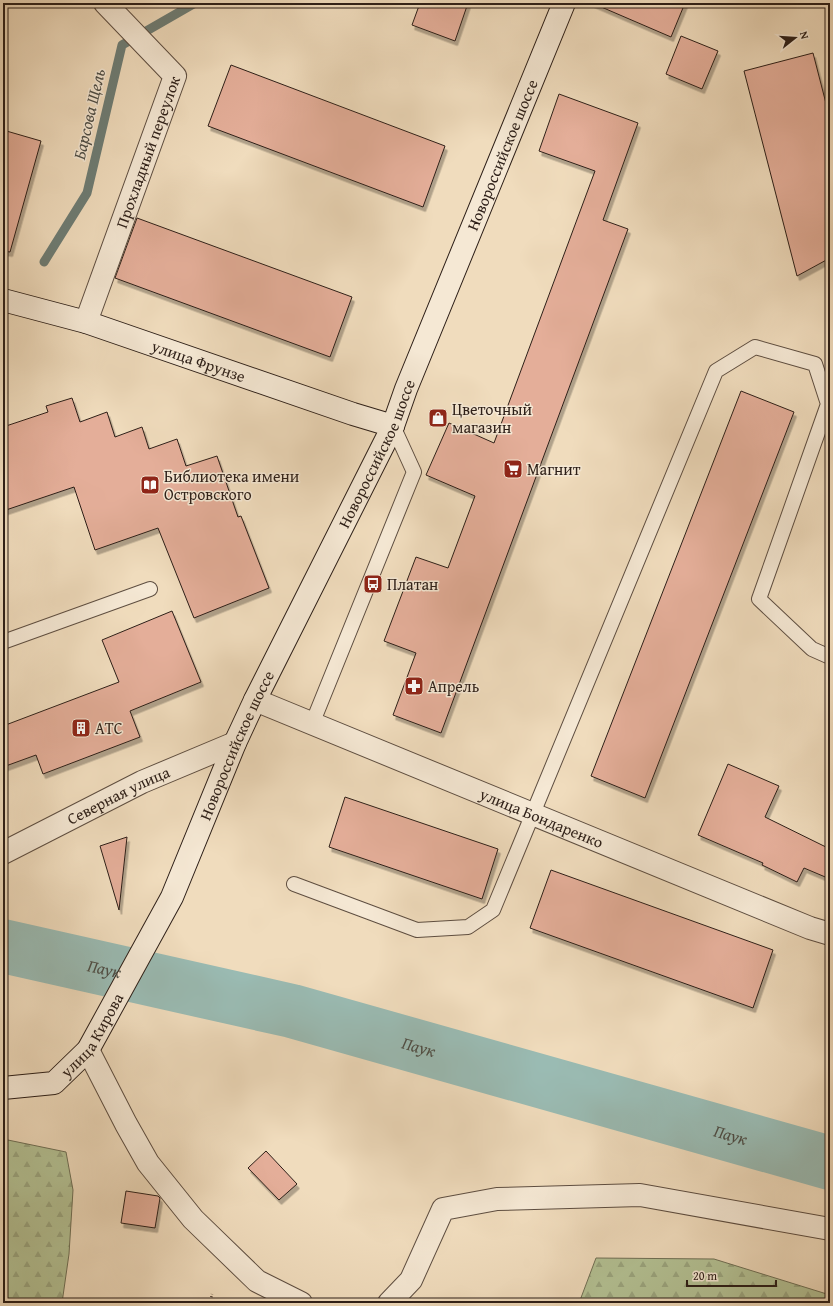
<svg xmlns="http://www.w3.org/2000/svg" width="833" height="1306" font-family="'Gentium Book Plus',serif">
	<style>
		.forest { fill: url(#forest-firs); stroke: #707056 }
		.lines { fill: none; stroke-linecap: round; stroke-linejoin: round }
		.stream { stroke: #6e7d75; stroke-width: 9 }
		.river { stroke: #9abbb3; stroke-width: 54 }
		.building { fill: #e4ae99; stroke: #2d1f18; filter: url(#shadow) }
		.lane-casing { stroke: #5e4e41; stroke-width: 16 }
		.street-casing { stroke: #5e4e41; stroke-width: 24 }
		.secondary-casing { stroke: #2d1f18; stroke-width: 24 }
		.path { stroke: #2d1f18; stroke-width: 2.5; stroke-dasharray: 1 2; stroke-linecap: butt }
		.lane { stroke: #f5e8d4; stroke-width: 14 }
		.street { stroke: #f5e8d4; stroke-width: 22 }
		.secondary { stroke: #f5e8d4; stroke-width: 22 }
		.labels { text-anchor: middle; stroke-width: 3; stroke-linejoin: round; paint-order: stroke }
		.street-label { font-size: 16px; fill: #2d1f18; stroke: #f5e8d4 }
		.poi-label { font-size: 16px; fill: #2d1f18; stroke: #f5e8d4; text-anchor: start }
		.water-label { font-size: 17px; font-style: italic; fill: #4e4e46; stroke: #f5e8d4 }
	</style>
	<defs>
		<pattern id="forest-firs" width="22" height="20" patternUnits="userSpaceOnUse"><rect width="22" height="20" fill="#b4c295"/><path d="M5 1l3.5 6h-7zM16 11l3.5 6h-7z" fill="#9ba680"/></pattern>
		<filter id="shadow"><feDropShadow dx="2.5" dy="4.5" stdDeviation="0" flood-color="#0004"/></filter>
	</defs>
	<rect width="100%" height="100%" fill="#f0dcbd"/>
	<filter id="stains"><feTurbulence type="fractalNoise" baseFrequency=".005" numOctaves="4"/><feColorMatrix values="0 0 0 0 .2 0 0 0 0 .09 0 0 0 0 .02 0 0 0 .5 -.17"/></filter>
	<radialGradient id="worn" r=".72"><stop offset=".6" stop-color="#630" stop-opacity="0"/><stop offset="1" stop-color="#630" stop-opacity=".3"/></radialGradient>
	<!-- forest -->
	<g class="forest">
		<path d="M3,1139l63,13 7,38 -4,64 -7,49h-59z"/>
		<path d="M596,1258l118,1 116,36v8h-251z"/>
	</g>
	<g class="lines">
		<!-- stream -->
		<path class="stream" d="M44,262l43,-69 35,-148 73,-42"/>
		<!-- river -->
		<path class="river" id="s1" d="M3,946l289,65 538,152"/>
	</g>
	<!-- building -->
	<g class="building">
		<path d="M420,3h48l-13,38 -43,-16z"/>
		<path d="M592,3h93l-14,34z"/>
		<path d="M681,36l37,15 -16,38 -36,-15z"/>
		<path d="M813,53l17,66v139l-33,18 -53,-205z"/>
		<path d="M231,65l214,81 -22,61 -215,-81z"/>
		<path d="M559,94l79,29 -35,97 25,9 -187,504 -48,-18 23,-62 -32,-12 32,-84 32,11 27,-72 -49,-21 23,-52 45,20 101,-272 -56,-20z"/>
		<path d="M3,130l38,11 -31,111 -7,-1z"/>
		<path d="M137,218l215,79 -22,60 -215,-79z"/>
		<path d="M741,391l53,21 -149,386 -54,-22z"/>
		<path d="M72,398l8,24 27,-10 8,25 27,-10 7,22 28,-10 9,27 31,-10 21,61 3,-1 28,72 -75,30 -36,-90 -63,22 -21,-63 -71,24v-84l45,-15 -2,-6z"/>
		<path d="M172,611l29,71 -71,29 10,26 -97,37 -7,-19 -33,12v-41l116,-44 -17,-42z"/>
		<path d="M728,764l51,22 -14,31 65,32v30l-26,-11 -7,14 -35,-17 1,-2 -65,-28z"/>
		<path d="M345,797l153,52 -16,50 -153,-52z"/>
		<path d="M127,837l-8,73 -19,-64z"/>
		<path d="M551,870l222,80 -20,58 -223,-80z"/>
		<path d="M266,1151l31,33 -18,16 -31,-32z"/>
		<path d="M126,1191l32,5 2,2 -5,30 -34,-5z"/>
	</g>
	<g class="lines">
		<defs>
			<g id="lane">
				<path d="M3,642l147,-53"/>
				<path d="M312,724l102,-252 -21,-46"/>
				<path d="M294,884l123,46 51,-3 25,-17 223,-539 39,-24 60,17 13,40 -69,195 53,50 18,8"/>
			</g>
			<g id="street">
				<path id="s2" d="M86,322l89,-246 -70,-73"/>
				<path id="s3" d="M255,700l555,228 20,6"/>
				<path id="s4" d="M3,853l139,-71 93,-39"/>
				<path d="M88,1050l38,74 22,39 45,56 64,62 44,22"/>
				<path d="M389,1303l22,-23 32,-71 54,-10 143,-4 190,34"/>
			</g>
			<g id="secondary">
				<path id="s5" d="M3,300l83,22 267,92 40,12"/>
				<path id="s6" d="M3,1088l51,-5 34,-33 84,-153 63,-154 20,-43 138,-274 13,-37 158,-386"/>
			</g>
		</defs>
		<!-- lane casing -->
		<use href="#lane" class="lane-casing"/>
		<!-- street casing -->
		<use href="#street" class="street-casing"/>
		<!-- secondary casing -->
		<use href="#secondary" class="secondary-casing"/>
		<!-- path -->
		<path class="path" d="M210,1303l2,-9"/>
		<!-- lane -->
		<use href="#lane" class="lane"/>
		<!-- street -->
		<use href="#street" class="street"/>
		<!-- secondary -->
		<use href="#secondary" class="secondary"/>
	</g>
	<!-- icons -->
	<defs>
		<symbol id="shop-square" viewBox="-11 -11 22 22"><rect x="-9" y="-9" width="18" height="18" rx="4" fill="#8f2418" stroke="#f5e8d4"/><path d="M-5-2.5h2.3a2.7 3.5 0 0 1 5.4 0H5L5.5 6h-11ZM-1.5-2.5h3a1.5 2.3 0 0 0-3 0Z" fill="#fff"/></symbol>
		<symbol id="supermarket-square" viewBox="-11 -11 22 22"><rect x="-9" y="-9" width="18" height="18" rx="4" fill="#8f2418" stroke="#f5e8d4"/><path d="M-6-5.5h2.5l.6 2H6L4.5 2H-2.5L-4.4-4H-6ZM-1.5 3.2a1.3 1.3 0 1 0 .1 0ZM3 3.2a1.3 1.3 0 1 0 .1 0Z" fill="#fff"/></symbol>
		<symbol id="library-square" viewBox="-11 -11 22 22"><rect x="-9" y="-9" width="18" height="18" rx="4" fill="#8f2418" stroke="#f5e8d4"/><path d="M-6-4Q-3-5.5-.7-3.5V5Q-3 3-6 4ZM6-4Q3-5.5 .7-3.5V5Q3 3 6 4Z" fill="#fff"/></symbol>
		<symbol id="bus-square" viewBox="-11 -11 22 22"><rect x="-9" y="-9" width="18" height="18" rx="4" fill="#8f2418" stroke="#f5e8d4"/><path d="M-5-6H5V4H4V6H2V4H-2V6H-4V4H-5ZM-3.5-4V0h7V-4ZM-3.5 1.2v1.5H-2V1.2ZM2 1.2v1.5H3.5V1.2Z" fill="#fff"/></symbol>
		<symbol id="pharmacy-square" viewBox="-11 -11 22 22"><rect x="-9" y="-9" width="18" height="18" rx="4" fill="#8f2418" stroke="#f5e8d4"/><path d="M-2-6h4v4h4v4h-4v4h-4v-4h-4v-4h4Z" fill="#fff"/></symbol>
		<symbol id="building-square" viewBox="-11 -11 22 22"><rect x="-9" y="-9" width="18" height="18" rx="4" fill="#8f2418" stroke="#f5e8d4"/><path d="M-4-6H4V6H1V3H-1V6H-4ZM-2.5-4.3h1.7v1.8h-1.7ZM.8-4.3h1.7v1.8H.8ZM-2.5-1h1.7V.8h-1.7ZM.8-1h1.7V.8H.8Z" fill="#fff"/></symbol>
	</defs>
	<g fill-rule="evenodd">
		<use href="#shop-square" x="427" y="407" width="22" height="22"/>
		<use href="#supermarket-square" x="502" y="458" width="22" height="22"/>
		<use href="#library-square" x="139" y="474" width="22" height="22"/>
		<use href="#bus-square" x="362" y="573" width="22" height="22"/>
		<use href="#pharmacy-square" x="403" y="675" width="22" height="22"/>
		<use href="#building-square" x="70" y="717" width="22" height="22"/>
	</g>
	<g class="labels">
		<!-- street labels -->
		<g class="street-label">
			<text dy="6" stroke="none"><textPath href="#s2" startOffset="181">Прохладный переулок</textPath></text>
			<text dy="6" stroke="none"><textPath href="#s6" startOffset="1086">Новороссийское шоссе</textPath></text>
			<text dy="6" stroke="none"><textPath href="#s5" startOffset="205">улица Фрунзе</textPath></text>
			<text dy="6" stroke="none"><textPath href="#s6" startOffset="762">Новороссийское шоссе</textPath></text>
			<text dy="6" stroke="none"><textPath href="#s6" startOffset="438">Новороссийское шоссе</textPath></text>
			<text dy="6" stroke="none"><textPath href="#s4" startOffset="129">Северная улица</textPath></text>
			<text dy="6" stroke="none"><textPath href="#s3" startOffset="310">улица Бондаренко</textPath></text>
			<text dy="6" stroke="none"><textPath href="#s6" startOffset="113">улица Кирова</textPath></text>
		</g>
		<!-- poi labels -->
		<g class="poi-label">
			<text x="452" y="415">Цветочный<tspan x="452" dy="18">магазин</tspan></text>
			<text x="527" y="475">Магнит</text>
			<text x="164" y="482">Библиотека имени<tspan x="164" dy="18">Островского</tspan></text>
			<text x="387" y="590">Платан</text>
			<text x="428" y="692">Апрель</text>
			<text x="95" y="734">АТС</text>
		</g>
		<!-- water labels -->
		<g class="water-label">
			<text transform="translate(89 114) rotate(-77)" y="6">Барсова Щель</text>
			<text dy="6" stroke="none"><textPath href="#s1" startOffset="104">Паук</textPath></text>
			<text dy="6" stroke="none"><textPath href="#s1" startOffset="428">Паук</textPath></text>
			<text dy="6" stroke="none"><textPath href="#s1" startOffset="752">Паук</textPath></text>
		</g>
	</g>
	<!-- margin -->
	<rect width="833" height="1306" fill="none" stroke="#f0dcbd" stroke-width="16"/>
	<rect x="4" y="4" width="825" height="1298" fill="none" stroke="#2d1f18" stroke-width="2"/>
	<rect x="8" y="8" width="817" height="1290" fill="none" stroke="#2d1f18"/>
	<!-- north arrow -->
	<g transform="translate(795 38) rotate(73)" stroke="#f5e8d4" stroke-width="3" paint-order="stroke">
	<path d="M0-3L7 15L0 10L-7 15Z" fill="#2d1f18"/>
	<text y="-6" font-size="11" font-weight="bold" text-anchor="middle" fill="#2d1f18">N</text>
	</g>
	<!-- scale -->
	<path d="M687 1280v6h89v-6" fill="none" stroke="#2d1f18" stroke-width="2"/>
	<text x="693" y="1280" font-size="12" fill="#2d1f18" stroke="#f5e8d4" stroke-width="3" paint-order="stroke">20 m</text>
	<rect width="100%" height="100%" filter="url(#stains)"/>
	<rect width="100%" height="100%" fill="url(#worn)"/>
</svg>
